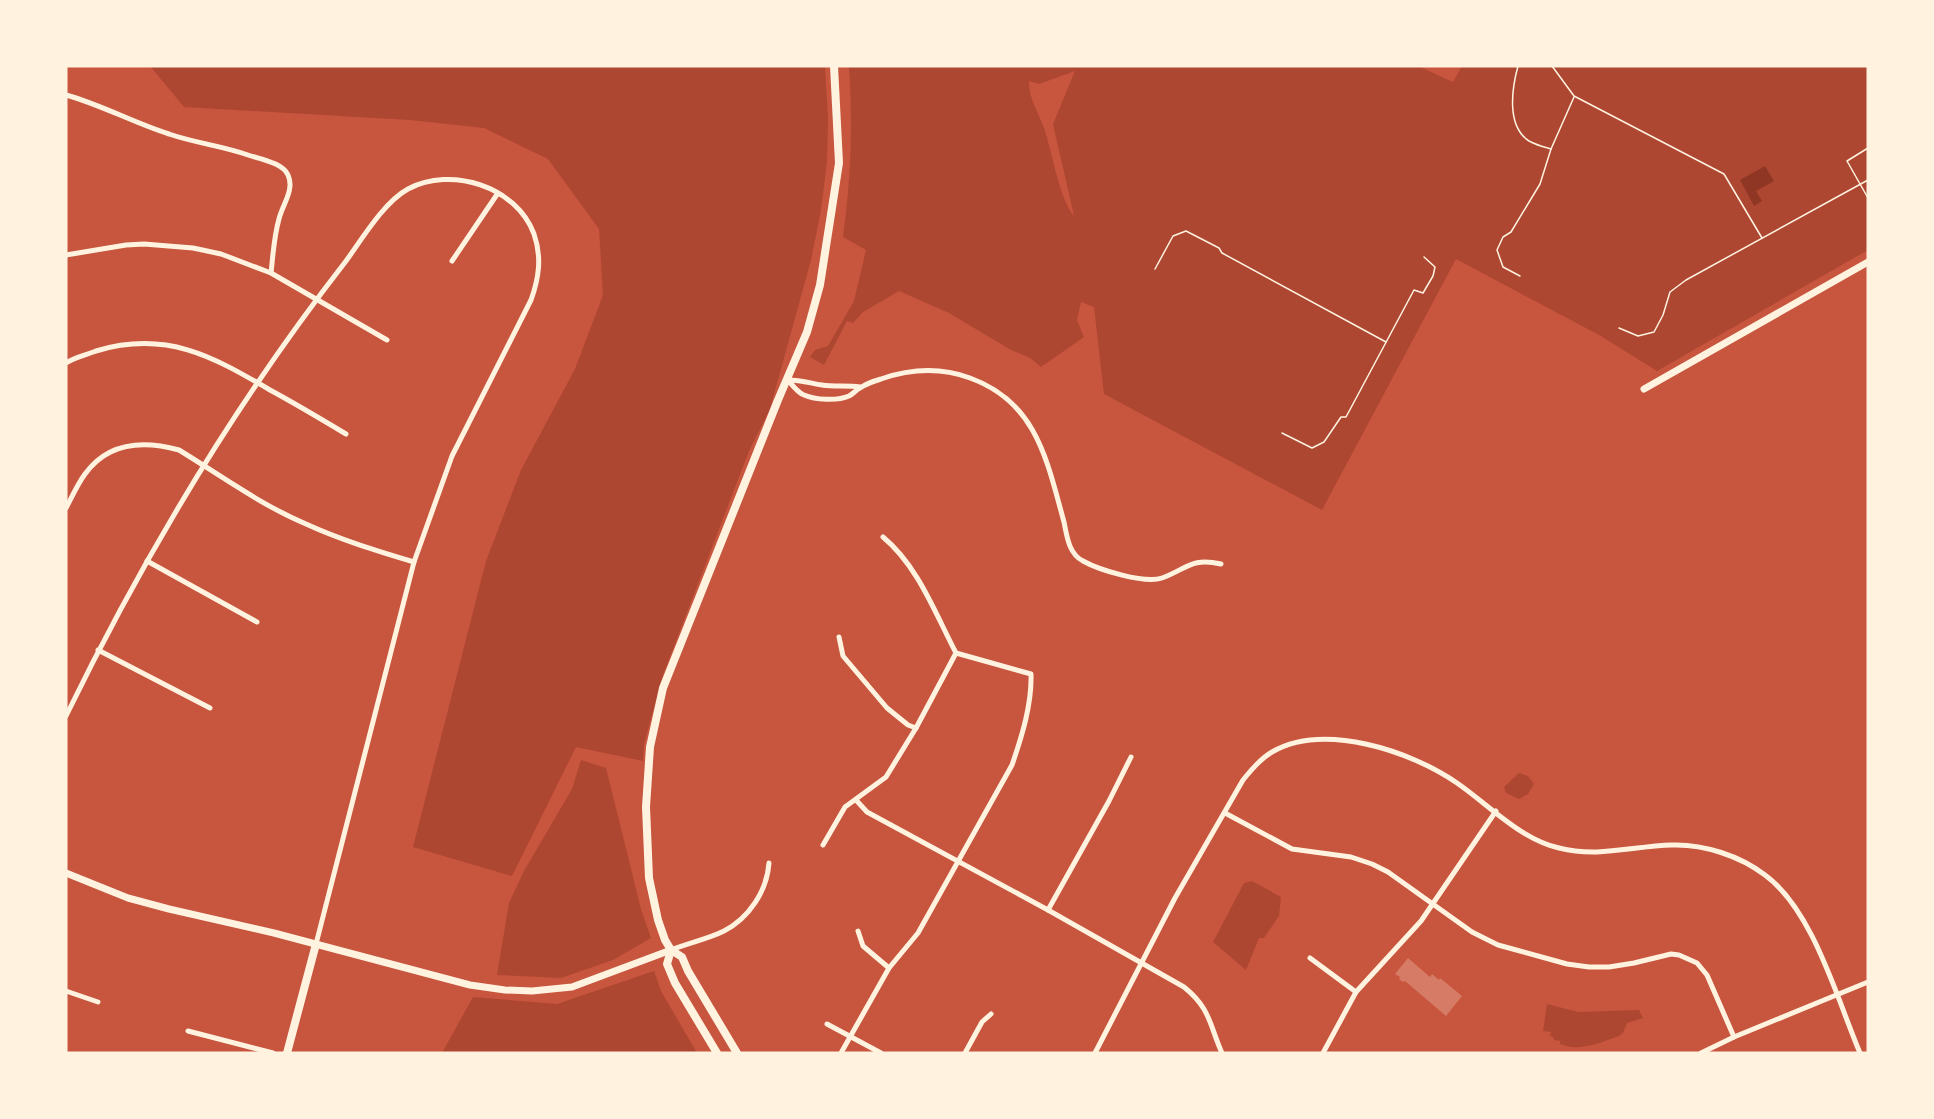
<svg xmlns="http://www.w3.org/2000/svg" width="1934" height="1119" font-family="'Exo 2',sans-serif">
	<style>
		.green { fill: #ae4732; fill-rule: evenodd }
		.water { fill: #8f3625 }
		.building { fill: #d67c66 }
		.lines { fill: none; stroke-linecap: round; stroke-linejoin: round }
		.path { stroke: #fff3e0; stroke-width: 1.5 }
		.minor { stroke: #fff3e0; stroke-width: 5 }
		.tertiary { stroke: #fff3e0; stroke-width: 7 }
		.secondary { stroke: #fff3e0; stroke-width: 8 }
		.primary { stroke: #fff3e0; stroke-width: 8 }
	</style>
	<rect width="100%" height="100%" fill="#c8553d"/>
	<!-- green -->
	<g class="green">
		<path d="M150,66h675l3,53 -1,43 -6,48 -10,50 -41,149 -21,42 -86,224 -19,69 -1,17 -67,-14 -64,129 -99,-29 73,-286 35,-91 54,-101 28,-74 -4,-66 -51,-70 -64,-31 -74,-8 -226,-13z"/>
		<path d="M849,66h569l35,16 9,-16h406v184l-211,121 -58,-36 -143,-76 -134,251 -218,-116 -10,-87 -13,-5 -4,18 7,17 -43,30 -11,-9 -19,-8 -62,-37 -50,-22 -36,21 -10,11 -6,-2 -23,44 -14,-8 5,-7 13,-4 26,-45 12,-51 -23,-13c8,-58 10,-113 6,-171zM1075,71l-22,53 21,92c-14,-16 -22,-63 -29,-85 -5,-16 -17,-33 -16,-50l10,3z"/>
		<path d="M581,760l25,8 35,141 10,29 -38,22 -52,18 -64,-3 12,-72 15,-32 48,-82z"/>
		<path d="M1519,773l9,3 6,8 -6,10 -9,5 -13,-6 -2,-6z"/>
		<path d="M1252,881l29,16 -2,19 -15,22h-5l-13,32 -33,-28 31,-59z"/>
		<path d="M654,971l7,20 36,62h-255l31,-56 84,7z"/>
		<path d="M1547,1004l31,8 61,-2 4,8 -16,5 -4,10 -4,3c-20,7 -39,16 -59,8v-3l-6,-1 -1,-3 -3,-1 1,-4 -8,-1z"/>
	</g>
	<!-- water -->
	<path class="water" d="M1765,166l9,15 -18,10 6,10 -8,5 -14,-26z"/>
	<!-- building -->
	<path class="building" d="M1408,958l22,19 2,-3 7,6 1,-2 22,18 -16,20 -41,-35 -2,1 -4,-3 1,-2 -5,-3z"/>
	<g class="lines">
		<!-- path -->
		<g class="path">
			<path d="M1518,66c-6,22 -12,60 11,75 7,4 15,6 22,8"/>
			<path d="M1552,66l22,30 150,78 38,64"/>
			<path d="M1868,148l-21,13 21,37"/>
			<path d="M1155,269l18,-33 13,-5 33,17 3,5 164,89"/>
			<path d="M1520,276l-17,-9 -6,-17 6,-13 8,-5 29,-48 11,-35 23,-52"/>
			<path d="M1619,328l19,8 16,-4 9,-17 7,-23 16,-12 182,-100"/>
			<path d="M1282,433l30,15 12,-6 17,-25h5l68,-127 9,3 10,-17 2,-9 -11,-10"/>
		</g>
		<!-- minor -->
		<g class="minor">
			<path d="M66,95c36,10 68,28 103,39 26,9 54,12 79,21 12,4 35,8 40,20 7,15 -6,30 -9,44 -5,17 -6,36 -8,54"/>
			<path d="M66,255l60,-10 18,-1 49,4 28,6 50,19 116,67"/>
			<path d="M452,261l46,-68"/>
			<path d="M66,363c9,-6 20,-8 30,-12 70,-21 116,5 174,39 26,14 51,29 76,44"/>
			<path d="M788,380c4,5 10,13 16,15 11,5 34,6 45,1 4,-2 7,-6 11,-8 6,-4 14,-7 21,-9 29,-10 59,-12 89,-1 67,24 77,83 94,144 3,15 5,32 19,39 16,9 62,23 79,17 25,-9 29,-21 59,-14"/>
			<path d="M788,380c12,0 22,3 34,5 13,2 25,0 38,2"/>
			<path d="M66,508c6,-11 11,-23 19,-34 23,-32 58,-34 94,-24 41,25 82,55 127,74 35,16 71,27 108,38"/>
			<path d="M147,561l110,61"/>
			<path d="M839,637l4,19 44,52 21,17 8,3"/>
			<path d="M98,650l112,58"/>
			<path d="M66,716c78,-160 171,-315 280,-455 16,-22 38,-59 62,-72 43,-23 108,-3 126,45 8,23 5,44 -3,66l-79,156 -38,106 -98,382"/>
			<path d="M856,800l11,12 181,98 136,77c27,22 25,37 38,66"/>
			<path d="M1225,813l67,36 59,8 21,7 16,8 84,60 26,13 69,19 22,3h20l25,-4 37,-9 8,1 18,8 10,12 27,62"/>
			<path d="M823,845l22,-38 41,-30 30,-49 40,-75"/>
			<path d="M1048,910l61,-109 22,-44"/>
			<path d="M858,931l5,15 26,22"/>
			<path d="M671,950c17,-7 37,-11 53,-19 25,-13 43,-40 45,-68"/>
			<path d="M1310,958l46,34"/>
			<path d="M66,991l32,11"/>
			<path d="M827,1024l54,29"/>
			<path d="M188,1031l85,22"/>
			<path d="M841,1053l48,-85 29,-35 94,-168c10,-29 20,-61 19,-91l-75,-21c-21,-40 -38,-87 -73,-116"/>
			<path d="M965,1053l17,-31 9,-8"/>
			<path d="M1095,1053l80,-155 68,-118c8,-10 18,-22 29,-28 52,-30 139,-1 185,31 32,22 63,56 102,65 40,10 73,-2 113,-3 32,-1 68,11 93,30 48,35 72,124 95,178"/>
			<path d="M1323,1053l33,-61 65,-71 75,-110"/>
			<path d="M1701,1053l33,-16 134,-55"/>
		</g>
		<!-- tertiary -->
		<g class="tertiary">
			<path d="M1644,389l224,-127"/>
			<path d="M66,873l62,25 41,11 105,24 196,52 35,5 27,1 40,-4 99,-37"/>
		</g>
		<!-- secondary -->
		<path class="secondary" d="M287,1053l29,-109"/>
		<!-- primary -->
		<g class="primary">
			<path d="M671,950l-4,14 8,19 42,70"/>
			<path d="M737,1053l-49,-82 -6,-14 -11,-7 -6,-10 -7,-20 -9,-42 -3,-71 4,-60 13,-59 115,-288 29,-68 13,-47 19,-122 -5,-97"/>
		</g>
	</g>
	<!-- border -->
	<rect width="1934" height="1119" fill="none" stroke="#fff3e0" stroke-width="135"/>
</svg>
